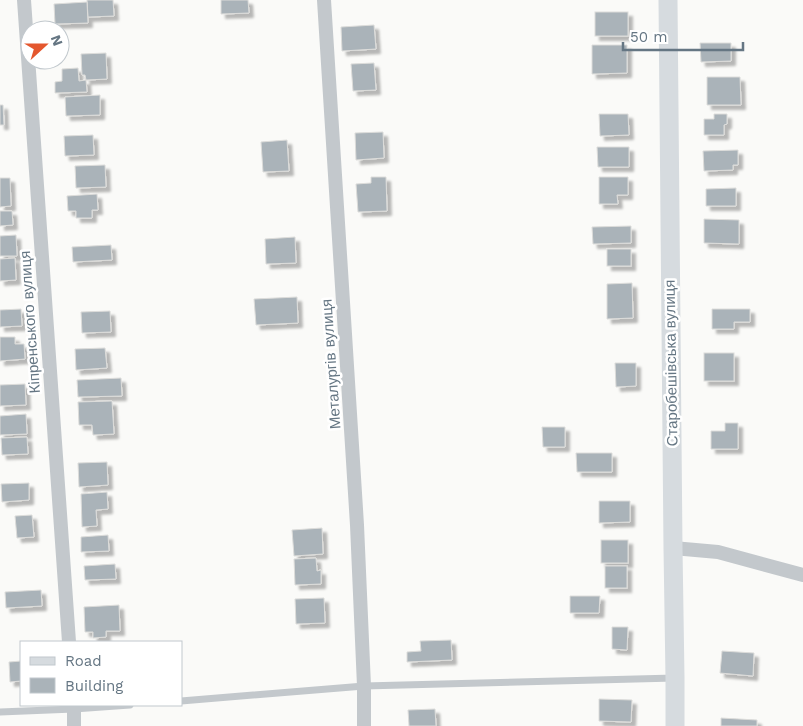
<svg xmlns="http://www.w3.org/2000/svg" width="803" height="726" font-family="'Work Sans',sans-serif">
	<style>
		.building { fill: #aab3b9; stroke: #dcdcda; filter: url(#shadow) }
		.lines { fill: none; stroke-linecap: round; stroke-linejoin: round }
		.service { stroke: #c3c8cc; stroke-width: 7 }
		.minor { stroke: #c3c8cc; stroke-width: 14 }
		.secondary { stroke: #d6dbdf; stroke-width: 19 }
		.labels { text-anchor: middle; stroke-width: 5; stroke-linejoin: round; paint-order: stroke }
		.street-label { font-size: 15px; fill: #657683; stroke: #fff }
	</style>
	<defs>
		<filter id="shadow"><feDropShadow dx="4.5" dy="4.5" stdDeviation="1" flood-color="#0004"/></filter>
	</defs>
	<rect width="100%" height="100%" fill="#fafaf8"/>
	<!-- building -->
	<g class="building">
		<path d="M87,0h26l1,16 -26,1z"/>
		<path d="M221,0h27l1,13 -28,1z"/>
		<path d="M87,2l1,21 -33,1 -1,-20z"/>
		<rect x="595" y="12" width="33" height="24"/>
		<path d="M374,25l2,24 -34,2 -1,-24z"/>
		<path d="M700,43h31v18l-30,1z"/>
		<path d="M592,45h35v28l-35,1z"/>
		<path d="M106,53l1,26 -21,1 -1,-5h-3l-1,-21z"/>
		<path d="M374,63l2,27 -23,1 -2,-27z"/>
		<path d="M78,68l1,13 7,-1 1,12 -32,1v-11l7,-1v-12z"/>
		<path d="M707,77h33l1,28h-34z"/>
		<path d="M100,95v20l-34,1 -1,-19z"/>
		<path d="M0,105h3l1,20h-4z"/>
		<path d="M599,114h29l1,21 -29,1z"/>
		<path d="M714,114h13v10l-3,1v10h-20v-16h10z"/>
		<path d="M383,132l1,26 -28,2 -1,-27z"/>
		<path d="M93,135l1,20 -29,1 -1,-20z"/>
		<path d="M287,140l2,31 -26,1 -2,-30z"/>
		<path d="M597,147h32v20h-31z"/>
		<path d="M738,150v15h-5v5l-29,1 -1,-20z"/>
		<path d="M105,165l1,22 -30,1 -1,-22z"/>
		<path d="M371,177h15l1,34 -29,1 -2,-28 15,-1z"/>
		<path d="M599,177h29v18h-11l1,9h-19z"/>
		<path d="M0,178h10l1,28 -11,1z"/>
		<path d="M736,188v18h-30v-17z"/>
		<path d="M97,194l1,16h-6v8h-16v-7h-8l-1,-15z"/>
		<path d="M0,211h12l1,14 -13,1z"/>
		<path d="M704,219l35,1v24l-35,-1z"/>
		<path d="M631,226v17l-38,1 -1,-17z"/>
		<path d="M16,235l1,21h-17v-20z"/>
		<path d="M295,237l1,26 -30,1 -1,-25z"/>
		<path d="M111,245l1,15 -39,2 -1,-15z"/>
		<rect x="607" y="249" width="24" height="17"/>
		<path d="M15,258l1,22 -16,1v-22z"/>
		<path d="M632,283l1,35 -26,1v-35z"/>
		<path d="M297,297l1,26 -42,2 -2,-26z"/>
		<path d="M21,309l1,17 -22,1v-17z"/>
		<path d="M712,309h38v13h-16v7h-22z"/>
		<path d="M110,311l1,21 -29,1 -1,-21z"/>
		<path d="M0,337h15v7h9l1,15 -25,2z"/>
		<path d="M105,348l2,20 -31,2 -1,-21z"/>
		<rect x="704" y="353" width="30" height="28"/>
		<path d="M615,363h21v23l-20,1z"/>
		<path d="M121,378l1,18 -44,1 -1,-17z"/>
		<path d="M25,384l1,21 -26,1v-21z"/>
		<path d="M112,401l2,33 -21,1 -1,-10h-13l-1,-23z"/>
		<path d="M26,414l1,20 -27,1v-19z"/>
		<path d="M725,423h13v26h-27v-18h14z"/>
		<path d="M542,427h23v20h-22z"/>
		<path d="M27,437l1,17 -26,1 -1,-17z"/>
		<path d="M576,453h36v19h-35z"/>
		<path d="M107,462l1,23 -29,2 -1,-24z"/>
		<path d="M29,483v17l-27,2 -1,-18z"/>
		<path d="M107,492l1,17 -12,1 1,16 -15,1 -1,-33z"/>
		<path d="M599,501h31v21l-31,1z"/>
		<path d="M32,515l2,22 -17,1 -2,-22z"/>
		<path d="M322,528l1,26 -29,2 -2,-26z"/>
		<path d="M108,535l1,16 -28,1v-15z"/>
		<rect x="601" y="540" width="27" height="23"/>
		<path d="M316,558l1,13 4,-1v14l-26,1 -1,-26z"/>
		<path d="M115,564l1,15 -31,1 -1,-14z"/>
		<rect x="605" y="566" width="22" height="22"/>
		<path d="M41,590l1,16 -36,2 -1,-16z"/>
		<path d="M570,596h30l-1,17h-29z"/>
		<path d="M324,598l1,25 -29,1 -1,-25z"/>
		<path d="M119,605l1,26h-14v6l-13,1v-6h-8l-1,-25z"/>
		<path d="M612,627h16l-1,23 -15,-1z"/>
		<path d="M451,640l1,20 -45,2v-10l14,-1 -1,-10z"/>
		<path d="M722,651l32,2 -1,23 -33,-3z"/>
		<path d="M21,661v20l-11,1 -1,-20z"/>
		<path d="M599,699l33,1 -1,22 -32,-1z"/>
		<path d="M435,709l1,17h-27l-1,-16z"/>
		<path d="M721,718l36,2v6h-36z"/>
	</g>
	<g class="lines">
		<!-- service -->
		<g class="service">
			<path d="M181,701l183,-15 311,-8"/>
			<path d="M0,712l74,-3 56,-4"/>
		</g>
		<!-- minor -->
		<g class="minor">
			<path d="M24,0l45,642"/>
			<path d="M324,0l33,525 7,161v40"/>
			<path d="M673,548l45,4 85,23"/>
			<path d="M74,705v21"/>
		</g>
		<!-- secondary -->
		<path class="secondary" d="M668,0l5,548 2,130v48"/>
	</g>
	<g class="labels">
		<!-- street labels -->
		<g class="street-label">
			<text transform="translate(30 322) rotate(-94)" y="5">Кіпренського вулиця</text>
			<text transform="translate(671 363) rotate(-91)" y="5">Старобешівська вулиця</text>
			<text transform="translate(331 364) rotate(-94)" y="5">Металургів вулиця</text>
		</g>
	</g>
	<!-- legend -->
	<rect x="20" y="641" width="162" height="65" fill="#ffffff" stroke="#c1c8cd"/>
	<rect x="30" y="657" width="25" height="8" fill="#d6dbdf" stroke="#c1c8cd"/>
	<text x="65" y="666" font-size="15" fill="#657683">Road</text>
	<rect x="30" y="678" width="25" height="15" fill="#aab3b9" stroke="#c1c8cd"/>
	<text x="65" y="691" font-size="15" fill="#657683">Building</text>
	<!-- north arrow -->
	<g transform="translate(45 45) rotate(69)"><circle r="24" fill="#ffffff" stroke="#c1c8cd"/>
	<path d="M0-4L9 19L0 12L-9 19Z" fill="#e4572e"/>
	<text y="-8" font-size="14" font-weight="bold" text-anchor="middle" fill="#657683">N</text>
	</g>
	<!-- scale -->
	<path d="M623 42v8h120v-8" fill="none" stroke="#657683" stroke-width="2.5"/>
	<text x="630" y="42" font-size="15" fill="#657683" stroke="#ffffff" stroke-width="4" paint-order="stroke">50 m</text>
</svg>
